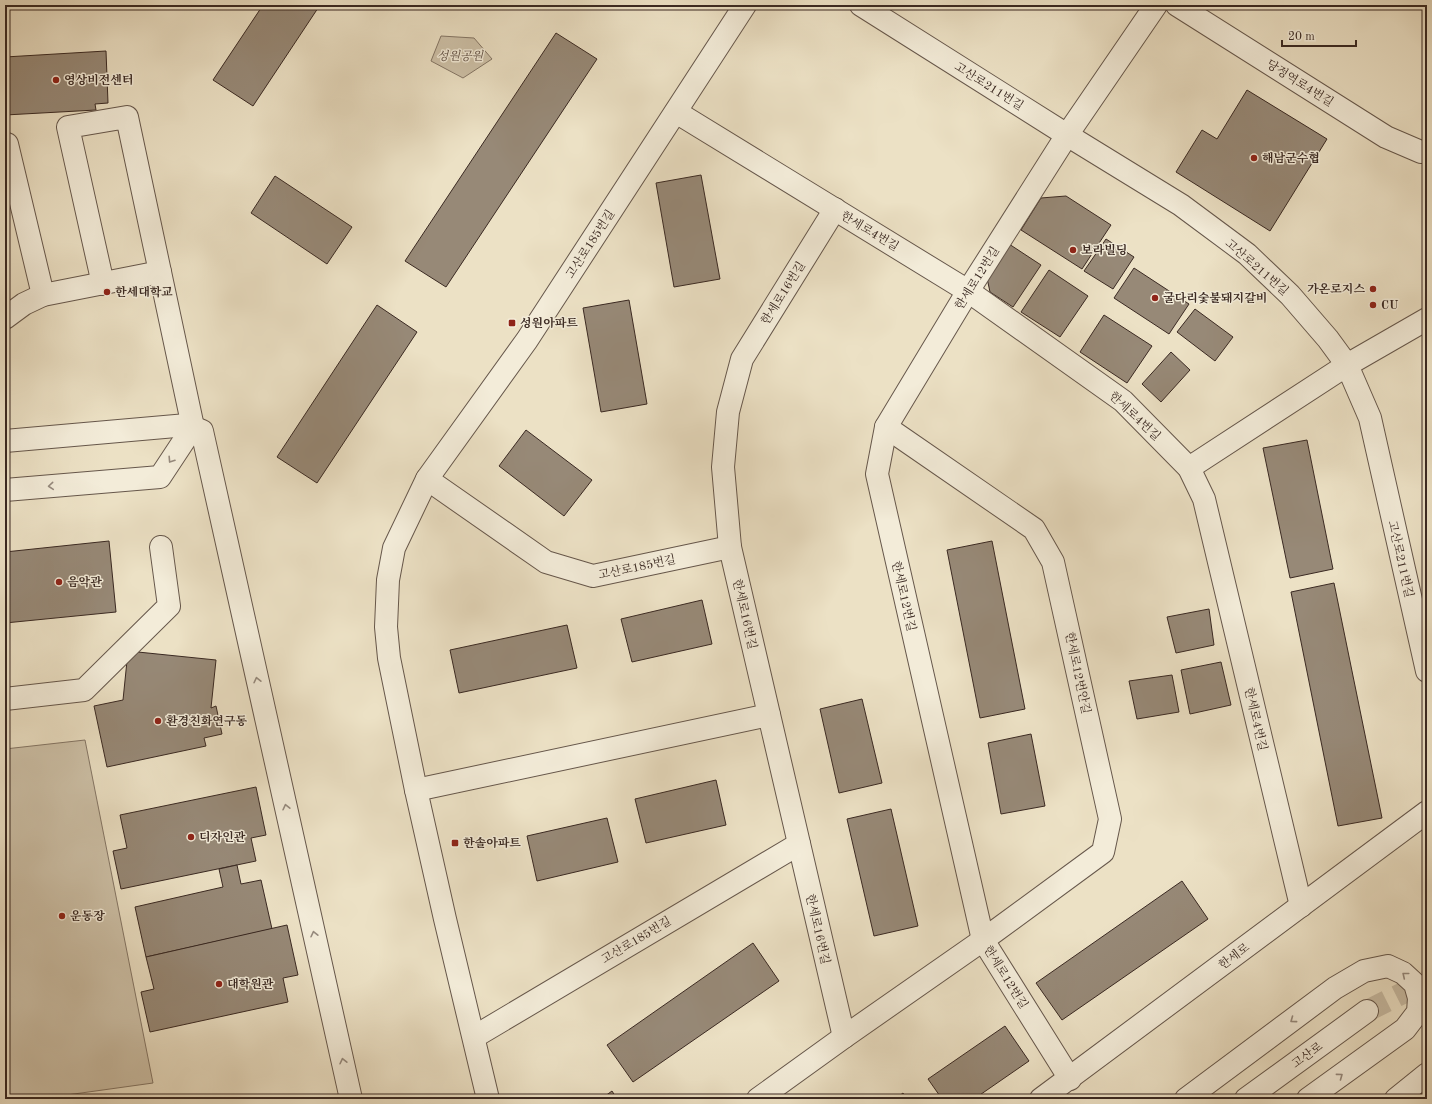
<svg xmlns="http://www.w3.org/2000/svg" width="1432" height="1104" font-family="'Old Standard TT','Noto Serif KR',serif">
	<style>
		.green { fill: #cec2a9; stroke: #847666 }
		.building { fill: #978977; stroke: #3a2922 }
		.lines { fill: none; stroke-linecap: round; stroke-linejoin: round }
		.minor-tunnel { stroke: #c8bca4; stroke-width: 22; stroke-dasharray: 22 11; stroke-linecap: butt }
		.minor-casing { stroke: #66574b; stroke-width: 24 }
		.minor { stroke: #f3ecd9; stroke-width: 22 }
		.oneway { stroke: #968a7e }
		.poi-dot { fill: #8f2418; stroke: #f3ecd9; stroke-width: 1.5 }
		.labels { text-anchor: middle; stroke-width: 3; stroke-linejoin: round; paint-order: stroke }
		.park-label { font-size: 12px; font-style: italic; fill: #5f4f44; stroke: #f3ecd9 }
		.poi-label { font-size: 12px; font-weight: bold; fill: #3a2922; stroke: #f3ecd9; text-anchor: start }
		.street-label { font-size: 12px; fill: #3a2922; stroke: #f3ecd9 }
	</style>
	<rect width="100%" height="100%" fill="#ece1c5"/>
	<filter id="stains"><feTurbulence type="fractalNoise" baseFrequency=".005" numOctaves="4"/><feColorMatrix values="0 0 0 0 .2 0 0 0 0 .09 0 0 0 0 .02 0 0 0 .5 -.17"/></filter>
	<radialGradient id="worn" r=".72"><stop offset=".6" stop-color="#630" stop-opacity="0"/><stop offset="1" stop-color="#630" stop-opacity=".3"/></radialGradient>
	<!-- green -->
	<g class="green">
		<path d="M441,36l33,2 18,21 -29,19 -32,-17z"/>
		<path d="M85,740l68,343 -115,16h-33v-350z"/>
	</g>
	<!-- building -->
	<g class="building">
		<path d="M263,5h57l-67,101 -40,-26z"/>
		<path d="M556,33l41,26 -151,228 -41,-26z"/>
		<path d="M106,51l2,52 -13,1 1,6 -91,5v-58z"/>
		<path d="M1247,90l80,49 -57,92 -94,-59 26,-42 15,9z"/>
		<path d="M701,175l19,104 -46,8 -18,-104z"/>
		<path d="M275,176l77,51 -25,37 -76,-51z"/>
		<path d="M1066,196l45,29 -29,44 -61,-39 20,-32z"/>
		<path d="M1106,239l28,18 -21,32 -29,-18z"/>
		<path d="M1009,244l32,21 -28,42 -23,-15 -3,-14z"/>
		<path d="M1134,268l55,36 -20,30 -55,-36z"/>
		<path d="M1049,270l39,26 -28,41 -39,-25z"/>
		<path d="M629,300l18,104 -46,8 -18,-104z"/>
		<path d="M377,305l40,27 -100,151 -40,-26z"/>
		<path d="M1195,309l38,28 -18,24 -38,-29z"/>
		<path d="M1104,315l48,31 -25,37 -47,-31z"/>
		<path d="M1171,352l19,18 -29,32 -19,-18z"/>
		<path d="M526,430l66,50 -28,36 -65,-50z"/>
		<path d="M1307,440l26,129 -43,9 -27,-130z"/>
		<path d="M109,541l7,71 -111,11v-71z"/>
		<path d="M992,541l33,168 -45,9 -33,-168z"/>
		<path d="M1334,583l48,235 -44,8 -47,-234z"/>
		<path d="M702,600l10,44 -80,18 -11,-43z"/>
		<path d="M1209,609l5,36 -38,8 -9,-36z"/>
		<path d="M567,625l10,43 -118,25 -9,-43z"/>
		<path d="M128,651l88,9 -5,48 5,-2 6,28 -18,4 2,8 -99,21 -13,-61 29,-6z"/>
		<path d="M1221,662l10,43 -41,9 -9,-44z"/>
		<path d="M1172,675l7,37 -42,7 -8,-38z"/>
		<path d="M862,699l20,84 -43,10 -19,-84z"/>
		<path d="M1031,734l14,72 -44,8 -13,-71z"/>
		<path d="M716,780l10,45 -80,18 -11,-44z"/>
		<path d="M256,787l10,48 -15,3 5,23 -135,28 -8,-38 14,-3 -7,-33z"/>
		<path d="M891,809l27,117 -44,10 -27,-117z"/>
		<path d="M607,818l11,44 -81,19 -10,-45z"/>
		<path d="M237,865l4,19 20,-4 11,49 -126,28 -11,-50 88,-20 -4,-18z"/>
		<path d="M1182,881l26,38 -146,101 -26,-37z"/>
		<path d="M287,925l11,50 -15,3 5,24 -138,30 -9,-40 13,-3 -8,-32z"/>
		<path d="M753,943l26,38 -146,101 -26,-37z"/>
		<path d="M1005,1026l24,35 -55,38h-32l-14,-20z"/>
		<path d="M612,1091l5,8h-16z"/>
		<path d="M903,1093l4,6h-12z"/>
	</g>
	<g class="lines">
		<!-- minor-tunnel -->
		<path class="minor-tunnel" d="M1367,1011l60,-30"/>
		<defs>
			<g id="minor">
				<path d="M861,5l206,130 114,70 66,49 43,41 38,44 19,26 23,53 57,253"/>
				<path d="M1177,5l209,132 35,15h6"/>
				<path d="M676,112l292,179 155,110 66,67 15,31 97,407"/>
				<path d="M7,144l36,151"/>
				<path d="M835,209l-93,150 -14,53 -5,55 7,80 114,490"/>
				<path d="M5,318l19,-14 19,-9 117,-23"/>
				<path d="M5,441l182,-16 15,6 149,668"/>
				<path d="M1189,468l158,-103 80,-46"/>
				<path d="M427,479l119,83 47,14 137,-29"/>
				<path d="M5,490l155,-13 33,-50 -66,-310 -59,10 35,157"/>
				<path d="M5,699l79,-9 85,-84 -8,-59"/>
				<path d="M416,790l353,-75"/>
				<path d="M474,1037l325,-193"/>
				<path d="M1070,1079l-87,-139 -106,-466 9,-47 82,-136 99,-156 89,-130"/>
				<path d="M488,1099l-43,-180 -29,-129 -27,-132 -3,-31 2,-47 6,-32 33,-69 100,-139 218,-335"/>
				<path d="M758,1099l86,-62 139,-97 120,-88 7,-33 -57,-257 -19,-33 -148,-102"/>
				<path d="M1041,1099l386,-287"/>
				<path d="M1186,1099l149,-111 29,-17 24,-5 15,7 12,11 4,14 -1,14 -13,17 -97,70"/>
				<path d="M1246,1099l121,-88"/>
				<path d="M1396,1099l31,-25"/>
			</g>
		</defs>
		<!-- minor casing -->
		<use href="#minor" class="minor-casing"/>
		<!-- minor -->
		<use href="#minor" class="minor"/>
	</g>
	<!-- one-way arrows -->
	<defs><path id="oneway-chevron" d="M-2-3.5L2.5 0L-2 3.5" fill="none" stroke-width="1.6" stroke-linecap="round" stroke-linejoin="round"/></defs>
	<g class="oneway">
		<use href="#oneway-chevron" transform="translate(171 460) rotate(123)"/>
		<use href="#oneway-chevron" transform="translate(51 486) rotate(175)"/>
		<use href="#oneway-chevron" transform="translate(257 680) rotate(-103)"/>
		<use href="#oneway-chevron" transform="translate(286 807) rotate(-103)"/>
		<use href="#oneway-chevron" transform="translate(314 934) rotate(-103)"/>
		<use href="#oneway-chevron" transform="translate(1405 975) rotate(-141)"/>
		<use href="#oneway-chevron" transform="translate(1293 1020) rotate(144)"/>
		<use href="#oneway-chevron" transform="translate(343 1061) rotate(-103)"/>
		<use href="#oneway-chevron" transform="translate(1340 1076) rotate(-36)"/>
	</g>
	<!-- markers -->
	<g class="poi-dot">
		<circle cx="56" cy="80" r="4"/>
		<circle cx="1254" cy="158" r="4"/>
		<circle cx="1073" cy="250" r="4"/>
		<circle cx="1373" cy="289" r="4"/>
		<circle cx="107" cy="292" r="4"/>
		<circle cx="1155" cy="298" r="4"/>
		<circle cx="1373" cy="305" r="4"/>
		<rect x="508" y="319" width="8" height="8" rx="2"/>
		<circle cx="59" cy="582" r="4"/>
		<circle cx="158" cy="721" r="4"/>
		<circle cx="191" cy="837" r="4"/>
		<rect x="451" y="839" width="8" height="8" rx="2"/>
		<circle cx="62" cy="916" r="4"/>
		<circle cx="219" cy="984" r="4"/>
	</g>
	<g class="labels">
		<!-- park labels -->
		<g class="park-label">
			<text x="460" y="60">성원공원</text>
		</g>
		<!-- poi labels -->
		<g class="poi-label">
			<text x="64" y="84">영상비전센터</text>
			<text x="1262" y="162">해남군수협</text>
			<text x="1081" y="254">보라빌딩</text>
			<text x="1365" y="293" text-anchor="end">가온로지스</text>
			<text x="115" y="296">한세대학교</text>
			<text x="1163" y="302">굴다리숯불돼지갈비</text>
			<text x="1381" y="309">CU</text>
			<text x="520" y="327">성원아파트</text>
			<text x="67" y="586">음악관</text>
			<text x="166" y="725">환경친화연구동</text>
			<text x="199" y="841">디자인관</text>
			<text x="463" y="847">한솔아파트</text>
			<text x="70" y="920">운동장</text>
			<text x="227" y="988">대학원관</text>
		</g>
		<!-- street labels -->
		<g class="street-label">
			<text transform="translate(1300 83) rotate(32)" y="4">당정역로4번길</text>
			<text transform="translate(989 86) rotate(32)" y="4">고산로211번길</text>
			<text transform="translate(870 231) rotate(31)" y="4">한세로4번길</text>
			<text transform="translate(590 244) rotate(-57)" y="4">고산로185번길</text>
			<text transform="translate(1257 267) rotate(41)" y="4">고산로211번길</text>
			<text transform="translate(977 278) rotate(-58)" y="4">한세로12번길</text>
			<text transform="translate(783 293) rotate(-58)" y="4">한세로16번길</text>
			<text transform="translate(1135 416) rotate(43)" y="4">한세로4번길</text>
			<text transform="translate(1401 559) rotate(77)" y="4">고산로211번길</text>
			<text transform="translate(637 567) rotate(-12)" y="4">고산로185번길</text>
			<text transform="translate(904 596) rotate(77)" y="4">한세로12번길</text>
			<text transform="translate(745 614) rotate(77)" y="4">한세로16번길</text>
			<text transform="translate(1078 673) rotate(78)" y="4">한세로12번안길</text>
			<text transform="translate(1256 719) rotate(77)" y="4">한세로4번길</text>
			<text transform="translate(818 929) rotate(77)" y="4">한세로16번길</text>
			<text transform="translate(636 940) rotate(-31)" y="4">고산로185번길</text>
			<text transform="translate(1234 956) rotate(-37)" y="4">한세로</text>
			<text transform="translate(1006 977) rotate(58)" y="4">한세로12번길</text>
			<text transform="translate(1307 1055) rotate(-36)" y="4">고산로</text>
		</g>
	</g>
	<!-- margin -->
	<rect width="1432" height="1104" fill="none" stroke="#ece1c5" stroke-width="20"/>
	<rect x="6" y="6" width="1420" height="1092" fill="none" stroke="#3a2922" stroke-width="2"/>
	<rect x="10" y="10" width="1412" height="1084" fill="none" stroke="#3a2922"/>
	<!-- scale -->
	<path d="M1282 40v6h74v-6" fill="none" stroke="#3a2922" stroke-width="2"/>
	<text x="1288" y="40" font-size="12" fill="#3a2922" stroke="#f3ecd9" stroke-width="3" paint-order="stroke">20 m</text>
	<rect width="100%" height="100%" filter="url(#stains)"/>
	<rect width="100%" height="100%" fill="url(#worn)"/>
</svg>
